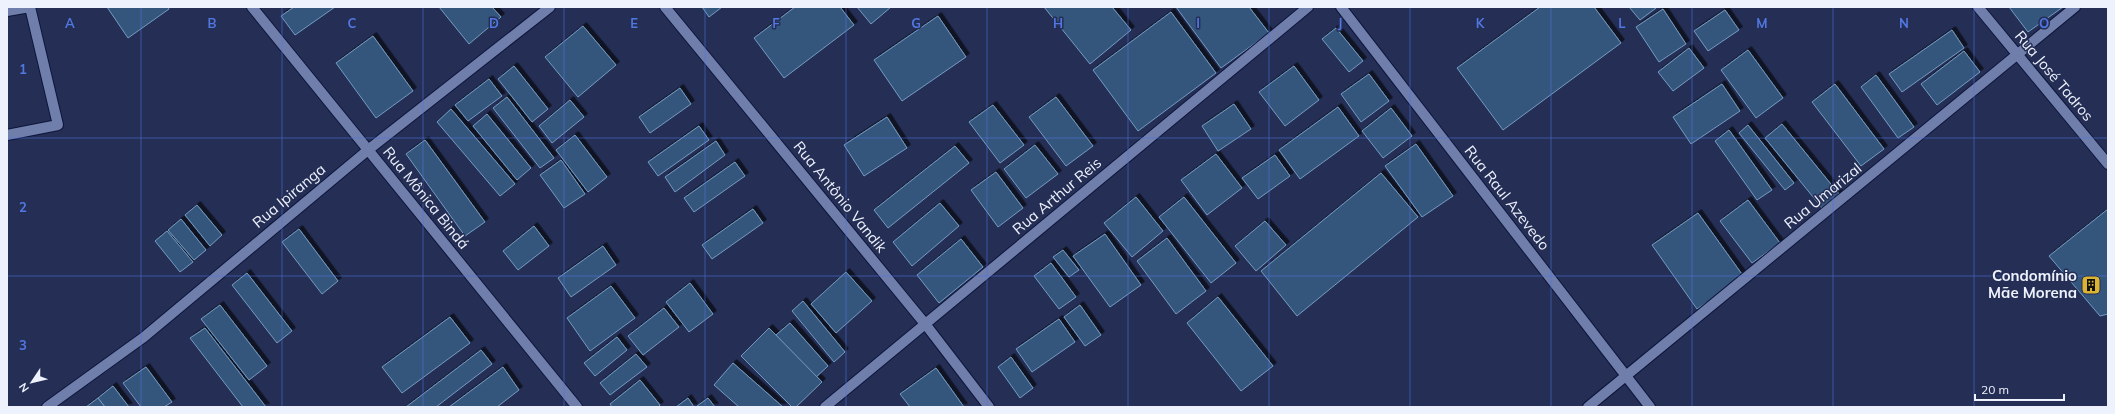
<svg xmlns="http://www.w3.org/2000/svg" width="2115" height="414" font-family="Mulish,sans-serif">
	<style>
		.building { fill: #35577b; stroke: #759ac1; filter: url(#shadow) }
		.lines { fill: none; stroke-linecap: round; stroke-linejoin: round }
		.service-casing { stroke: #0e153a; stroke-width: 12 }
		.minor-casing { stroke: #0e153a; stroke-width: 12 }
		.service { stroke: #707eab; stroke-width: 10 }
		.minor { stroke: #707eab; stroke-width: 10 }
		.grid { fill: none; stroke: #5177e1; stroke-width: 1; stroke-opacity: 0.55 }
		.labels { text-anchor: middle; stroke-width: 3; stroke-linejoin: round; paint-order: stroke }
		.street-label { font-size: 15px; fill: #eef2fc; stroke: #252f56 }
		.poi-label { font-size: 15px; font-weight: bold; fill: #eef2fc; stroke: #252f56; text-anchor: end }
		.grid-label { font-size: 13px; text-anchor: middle; font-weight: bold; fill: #5177e1; stroke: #252f56; stroke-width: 3; stroke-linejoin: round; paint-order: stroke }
	</style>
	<defs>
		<filter id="shadow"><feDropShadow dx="3.5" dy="-3.5" stdDeviation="0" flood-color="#0009"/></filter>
	</defs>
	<rect width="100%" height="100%" fill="#252f56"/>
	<!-- building -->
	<g class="building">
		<path d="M107,7h61l1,2 -41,29z"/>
		<path d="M294,7h41l-40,28 -14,-19z"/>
		<path d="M439,7h53l9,10 -32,27z"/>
		<path d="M702,7h20l-13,10z"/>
		<path d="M795,7h45l14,18 -70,53 -30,-40z"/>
		<path d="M857,7h34l-20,17z"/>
		<path d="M1044,7h68l19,23 -41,34z"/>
		<path d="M1176,7h73l20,26 -48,35z"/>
		<path d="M1540,7h54l27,36 -118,87 -46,-62z"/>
		<path d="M1629,7h26l1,1 -16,12z"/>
		<path d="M2009,7h54l-35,25z"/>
		<path d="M1663,9l23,35 -27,18 -23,-35z"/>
		<path d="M1725,10l14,20 -31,21 -14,-20z"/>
		<path d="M1171,12l45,61 -78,58 -45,-61z"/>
		<path d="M938,16l28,41 -64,44 -28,-41z"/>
		<path d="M583,26l33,39 -38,32 -33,-40z"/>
		<path d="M1336,28l27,33 -14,11 -27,-33z"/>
		<path d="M1952,30l12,18 -62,44 -13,-18z"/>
		<path d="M373,36l40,55 -37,27 -40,-55z"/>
		<path d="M1689,48l15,20 -31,23 -15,-19z"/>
		<path d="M1748,50l35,48 -27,20 -35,-48z"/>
		<path d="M1964,51l16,21 -43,33 -16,-21z"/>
		<path d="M514,66l34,43 -16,13 -34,-43z"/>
		<path d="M1294,66l25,34 -34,26 -26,-34z"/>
		<path d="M1369,74l20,27 -28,21 -20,-28z"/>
		<path d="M1876,75l38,52 -16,11 -37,-51z"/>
		<path d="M489,79l13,17 -34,25 -13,-16z"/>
		<path d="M1722,84l18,27 -49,33 -18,-27z"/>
		<path d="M1835,84l49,65 -23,17 -49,-64z"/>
		<path d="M680,88l11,16 -41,29 -11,-16z"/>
		<path d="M507,97l47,61 -14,10 -47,-60z"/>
		<path d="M1056,97l37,49 -27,20 -37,-49z"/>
		<path d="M570,100l14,17 -32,26 -13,-17z"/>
		<path d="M1234,104l17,25 -33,22 -16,-25z"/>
		<path d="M993,105l31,40 -24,18 -31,-41z"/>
		<path d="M1338,107l21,29 -59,43 -21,-29z"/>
		<path d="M1391,108l21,28 -29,22 -21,-27z"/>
		<path d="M451,109l64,75 -15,12 -63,-74z"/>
		<path d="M487,114l44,54 -14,12 -44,-54z"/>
		<path d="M887,117l20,31 -43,28 -20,-31z"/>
		<path d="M1782,124l57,70 -17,14 -57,-70z"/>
		<path d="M1748,125l46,58 -9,7 -46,-57z"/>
		<path d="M699,126l10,14 -51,36 -10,-14z"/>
		<path d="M1729,130l43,60 -15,10 -42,-59z"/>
		<path d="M575,135l32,42 -19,15 -32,-42z"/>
		<path d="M425,140l60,82 -20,14 -59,-82z"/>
		<path d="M716,141l9,14 -50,37 -10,-15z"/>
		<path d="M1416,144l37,52 -31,21 -37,-51z"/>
		<path d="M1035,145l23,29 -32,24 -22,-29z"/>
		<path d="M955,146l14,17 -81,65 -14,-18z"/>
		<path d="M1216,154l26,34 -35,27 -26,-35z"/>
		<path d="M1275,155l15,21 -32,23 -16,-21z"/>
		<path d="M561,160l24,34 -21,14 -24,-33z"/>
		<path d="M735,162l10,14 -51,36 -10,-14z"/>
		<path d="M996,172l27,36 -25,19 -27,-37z"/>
		<path d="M1381,173l37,44 -121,99 -36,-45z"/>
		<path d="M1136,197l27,34 -31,26 -28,-34z"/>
		<path d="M1184,197l52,66 -25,20 -52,-66z"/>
		<path d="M1748,200l32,43 -28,20 -32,-42z"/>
		<path d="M940,203l19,23 -47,40 -19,-24z"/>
		<path d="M197,205l25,30 -12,11 -25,-31z"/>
		<path d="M753,209l10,14 -51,36 -10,-14z"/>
		<path d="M2108,209v105l-8,2 -51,-60z"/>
		<path d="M1698,213l46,64 -47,32 -45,-64z"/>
		<path d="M181,219l25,31 -12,10 -26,-30z"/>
		<path d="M1265,221l21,24 -30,26 -21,-25z"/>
		<path d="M534,226l15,20 -31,24 -15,-19z"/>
		<path d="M299,229l39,52 -16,13 -40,-52z"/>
		<path d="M167,231l26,31 -13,10 -25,-31z"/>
		<path d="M1105,234l36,51 -31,22 -37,-51z"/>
		<path d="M1167,238l39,53 -30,23 -39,-53z"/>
		<path d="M961,239l22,28 -44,36 -22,-28z"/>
		<path d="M603,246l13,19 -45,32 -13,-19z"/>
		<path d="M1063,250l16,20 -10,7 -16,-20z"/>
		<path d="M1051,263l25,34 -17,12 -25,-33z"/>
		<path d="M846,272l26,29 -36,32 -25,-29z"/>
		<path d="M247,273l45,58 -15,12 -45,-58z"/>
		<path d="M690,283l23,31 -24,18 -23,-30z"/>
		<path d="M611,286l24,32 -45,33 -23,-33z"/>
		<path d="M1218,297l55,69 -32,25 -54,-68z"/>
		<path d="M803,301l42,51 -11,10 -42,-51z"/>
		<path d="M220,305l47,61 -18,14 -48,-61z"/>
		<path d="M1080,305l21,30 -16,11 -21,-29z"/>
		<path d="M664,308l15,19 -36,28 -15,-19z"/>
		<path d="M450,317l20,26 -68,50 -20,-26z"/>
		<path d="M1059,319l16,23 -43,30 -16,-23z"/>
		<path d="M790,323l38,43 -14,13 -38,-44z"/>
		<path d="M205,328l61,79h-23l-53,-69z"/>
		<path d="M769,328l53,54 -26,25h-4l-51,-51z"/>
		<path d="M617,337l10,13 -32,26 -11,-13z"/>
		<path d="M481,350l11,14 -56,43h-30z"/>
		<path d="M636,354l11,13 -37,28 -10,-12z"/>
		<path d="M1011,357l22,31 -13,10 -22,-31z"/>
		<path d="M733,363l50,44h-44l-25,-22z"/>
		<path d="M146,367l26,35 -8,5h-23l-18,-24z"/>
		<path d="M503,367l16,23 -22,17h-48z"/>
		<path d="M936,368l28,39h-54l-10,-13z"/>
		<path d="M640,380l20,25 -2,2h-46l-2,-3z"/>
		<path d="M113,386l16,21h-24l-7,-9z"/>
		<path d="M98,398l7,9h-19z"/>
		<path d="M688,398l6,9h-18z"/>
		<path d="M708,398l7,9h-17l-1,-1z"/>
	</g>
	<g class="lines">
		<defs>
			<path id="service" d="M7,11l23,-4 28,118 -51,10"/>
			<g id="minor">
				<path d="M252,7l325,400"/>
				<path d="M665,7l261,318 63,82"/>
				<path d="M1341,7l309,400"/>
				<path d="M1978,7l130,157"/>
				<path d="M47,407l97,-70 224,-187 182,-143"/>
				<path d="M825,407l483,-400"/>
				<path d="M1588,407l487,-400"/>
			</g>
		</defs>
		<!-- service casing -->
		<use href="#service" class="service-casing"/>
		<!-- minor casing -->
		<use href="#minor" class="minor-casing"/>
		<!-- service -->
		<use href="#service" class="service"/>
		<!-- minor -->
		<use href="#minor" class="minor"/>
	</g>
	<!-- grid -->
	<path class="grid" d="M141,7v400M282,7v400M423,7v400M564,7v400M705,7v400M846,7v400M987,7v400M1128,7v400M1269,7v400M1410,7v400M1551,7v400M1692,7v400M1833,7v400M1974,7v400M7,138h2101M7,276h2101"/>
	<!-- icons -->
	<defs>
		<symbol id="building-square" viewBox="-11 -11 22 22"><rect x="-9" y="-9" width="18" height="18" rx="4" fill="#dab333" stroke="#252f56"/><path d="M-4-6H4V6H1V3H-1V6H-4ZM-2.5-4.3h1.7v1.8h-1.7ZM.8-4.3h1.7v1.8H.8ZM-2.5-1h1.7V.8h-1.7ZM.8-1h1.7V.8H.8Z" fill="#111"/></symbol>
	</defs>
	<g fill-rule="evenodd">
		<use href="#building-square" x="2080" y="274" width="22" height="22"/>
	</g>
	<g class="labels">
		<!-- street labels -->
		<g class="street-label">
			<text transform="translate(2054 76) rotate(50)" y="5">Rua José Tadros</text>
			<text transform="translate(289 196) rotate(-40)" y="5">Rua Ipiranga</text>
			<text transform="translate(1057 196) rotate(-40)" y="5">Rua Arthur Reis</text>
			<text transform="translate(1823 196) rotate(-39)" y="5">Rua Umarizal</text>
			<text transform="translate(840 197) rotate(51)" y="5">Rua Antônio Vandik</text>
			<text transform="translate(426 198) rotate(51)" y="5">Rua Mônica Bindá</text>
			<text transform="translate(1507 198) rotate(52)" y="5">Rua Raul Azevedo</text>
		</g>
		<!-- poi labels -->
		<g class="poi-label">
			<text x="2077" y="281">Condomínio<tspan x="2077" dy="17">Mãe Morena</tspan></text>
		</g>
	</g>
	<g class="grid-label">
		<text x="70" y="28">A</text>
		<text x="212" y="28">B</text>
		<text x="352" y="28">C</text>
		<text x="494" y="28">D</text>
		<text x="634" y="28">E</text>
		<text x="776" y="28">F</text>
		<text x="916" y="28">G</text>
		<text x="1058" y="28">H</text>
		<text x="1198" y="28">I</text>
		<text x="1340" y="28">J</text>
		<text x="1480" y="28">K</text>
		<text x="1622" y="28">L</text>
		<text x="1762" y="28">M</text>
		<text x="1904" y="28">N</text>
		<text x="2044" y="28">O</text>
		<text x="23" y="74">1</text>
		<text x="23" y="212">2</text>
		<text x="23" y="350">3</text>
	</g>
	<!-- border -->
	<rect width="2115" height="414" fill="none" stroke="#eef2fc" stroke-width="16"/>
	<!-- north arrow -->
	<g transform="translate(32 382) rotate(235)" stroke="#252f56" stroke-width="3" paint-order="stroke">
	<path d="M0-3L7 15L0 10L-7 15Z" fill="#eef2fc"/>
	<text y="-6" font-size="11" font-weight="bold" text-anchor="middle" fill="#eef2fc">N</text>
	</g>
	<!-- scale -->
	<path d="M1975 394v6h89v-6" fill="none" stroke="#eef2fc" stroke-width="2"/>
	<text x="1981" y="394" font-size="12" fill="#eef2fc" stroke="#252f56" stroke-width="3" paint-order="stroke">20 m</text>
</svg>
